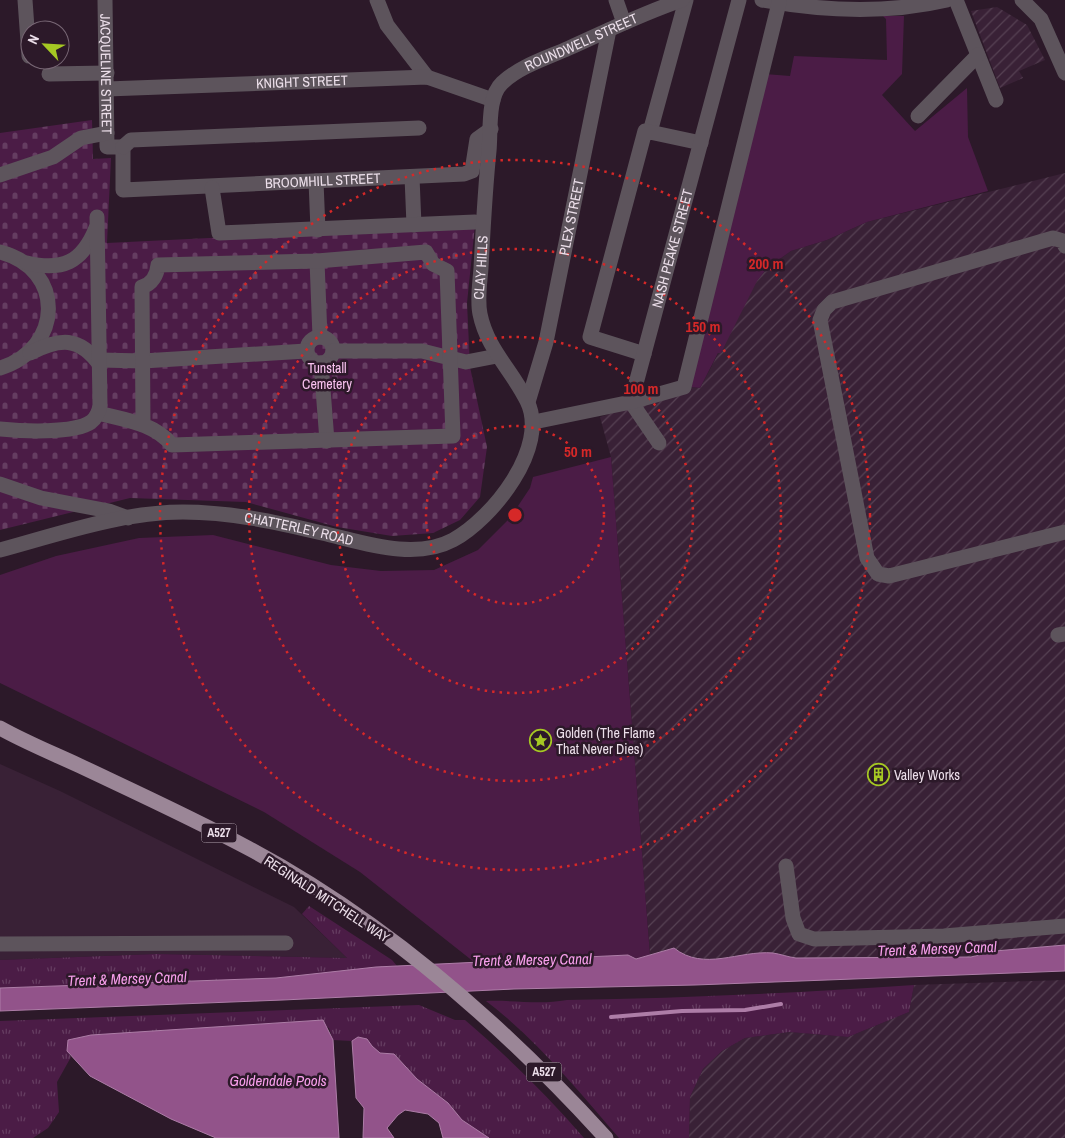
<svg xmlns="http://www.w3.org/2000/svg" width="1065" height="1138" font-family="'Archivo Narrow',sans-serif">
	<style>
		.built { fill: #392136 }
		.industrial { fill: url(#industrial-furrows) }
		.grass { fill: url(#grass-tufts) }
		.cemetery { fill: url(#cemetery-stones) }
		.park { fill: #4b1c46 }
		.water { fill: #92538a; stroke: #ad7da7 }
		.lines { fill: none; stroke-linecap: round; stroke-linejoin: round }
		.stream { stroke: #ad7da7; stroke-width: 4 }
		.minor { stroke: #5d545c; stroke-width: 15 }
		.major { stroke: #9b8697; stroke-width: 15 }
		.ring { fill: none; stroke: #d62828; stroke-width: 2.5; stroke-dasharray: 2.5 5 }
		.labels { text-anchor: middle; stroke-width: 5; stroke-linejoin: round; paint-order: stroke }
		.shield { fill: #2c1929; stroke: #b2a4b0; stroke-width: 1 }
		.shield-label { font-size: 12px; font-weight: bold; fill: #ecdfea }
		.street-label { font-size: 14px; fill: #ecdfea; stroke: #2c1929 }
		.park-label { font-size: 14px; fill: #f8c1ef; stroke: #2c1929 }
		.poi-label { font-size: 14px; fill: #ecdfea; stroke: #2c1929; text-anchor: start }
		.water-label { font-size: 15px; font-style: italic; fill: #f89fec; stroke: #2c1929 }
		.centre { fill: #d62828; stroke: #2c1929; stroke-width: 2.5 }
		.ring-label { font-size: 15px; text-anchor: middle; font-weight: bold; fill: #d62828; stroke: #2c1929; stroke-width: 5; stroke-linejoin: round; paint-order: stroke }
	</style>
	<defs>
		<pattern id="industrial-furrows" width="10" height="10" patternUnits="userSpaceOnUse" patternTransform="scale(1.25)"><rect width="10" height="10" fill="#392136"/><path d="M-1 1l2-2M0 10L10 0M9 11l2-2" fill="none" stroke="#564153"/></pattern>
		<pattern id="grass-tufts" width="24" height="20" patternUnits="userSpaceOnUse" patternTransform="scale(1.25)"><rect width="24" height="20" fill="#4b1c46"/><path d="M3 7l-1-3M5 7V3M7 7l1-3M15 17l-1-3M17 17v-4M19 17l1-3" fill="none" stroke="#653d61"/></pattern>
		<pattern id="cemetery-stones" width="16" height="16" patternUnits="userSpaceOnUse" patternTransform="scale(1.25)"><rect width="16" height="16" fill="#4b1c46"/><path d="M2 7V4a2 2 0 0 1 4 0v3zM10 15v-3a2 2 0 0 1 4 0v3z" fill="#653d61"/></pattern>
	</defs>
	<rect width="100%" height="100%" fill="#2c1929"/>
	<!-- built -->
	<path class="built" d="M0,764l60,27 234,116 53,51 -191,-4 -156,6z"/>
	<!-- industrial -->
	<g class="industrial">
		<path d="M997,7l30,18 18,35 -26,11 4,7 -23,10 -29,-77z"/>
		<path d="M1065,173v772l-70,6 -24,6 -175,1 -24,-5 -38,5 -35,1 -14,-2 -11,-9 -24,7 -39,-498 -11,-40 91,-30 9,1 57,-108 10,-12 24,-17 36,-11 40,-18z"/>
		<path d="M1065,980v158h-376l1,-41 13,-28 19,-18 23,-13 44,-6 59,5 61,-25 5,-27z"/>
	</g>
	<!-- grass -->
	<g class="grass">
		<path d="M309,906l83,54 5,6 -121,12 -276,10v-28l156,-6 191,4 -45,-44z"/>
		<path d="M914,985l-5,27 -61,25 -59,-5 -44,6 -23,13 -19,18 -13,28 -1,41h-70c-41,-48 -83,-99 -133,-137 28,-1 54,4 81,-1 116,-2 231,-7 347,-15z"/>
		<path d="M419,1005l36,15h10c43,37 82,75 119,118h-95l-27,-18 -14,-17 -31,-24 -23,-25 -14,-1 -9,-7 -4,-7 -9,-2 -6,4 -19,-1 -4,-12 -22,-7 -216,14 -22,5 -2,11 4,6 -14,25 2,30 -11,16 -15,10h-33v-117z"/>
	</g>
	<!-- cemetery -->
	<path class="cemetery" d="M92,120l1,39 18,-1 -4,85 368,-18 -8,78 3,64 17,80 -7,50 -20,23 -27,13 -41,3 -55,-9 -91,-25 -116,-4 -130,32v-397z"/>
	<!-- park -->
	<g class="park">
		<path d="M883,16h21l-2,58 -20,21 33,36 52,-43 1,49 20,54 -121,31 -40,18 -36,11 -24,17 -10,13 -36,72h-3l-18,35 -9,-1 74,-313 25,2 4,-20 93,4 -1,-41z"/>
		<path d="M611,457l39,498 -14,4 -8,-4 -154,7 -114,-90 -96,-60 -264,-129v-108l56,-19 83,-18 74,-3 118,30 50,6 53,-1 44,-20 32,-32 20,-30 3,-11z"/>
	</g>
	<!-- water -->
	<g class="water">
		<path d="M1065,945v26l-370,14 -181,4 -231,11 -283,11v-23l276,-10 100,-11 252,-12 8,4 38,-11c30,24 65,2 99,5 7,1 15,4 23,5l175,-1 24,-6z"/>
		<path d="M323,1020l10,20 6,98h-123l-45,-19 -81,-43 -23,-25 1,-11 23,-5z"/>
		<path d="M358,1037l9,2 5,7 8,7 14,1 23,25 31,24 14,17 27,18h-46l-4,-15 -11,-9 -23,-4 -7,5 -11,13 7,10h-31l1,-30 -8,-10 -4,-57z"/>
	</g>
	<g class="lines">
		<!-- stream -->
		<path class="stream" d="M611,1017l71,-6 63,-1 36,-6"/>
		<!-- minor -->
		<g class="minor">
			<path d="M25,0l4,56"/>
			<path id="s1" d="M105,0l2,147h16v43l341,-16 8,-3 5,-32 14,-10"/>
			<path d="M377,0l10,25 40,52"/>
			<path d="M616,0l8,23"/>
			<path d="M762,0c60,11 125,14 185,0"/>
			<path d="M956,0l40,100"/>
			<path d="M1022,0l19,19 24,54"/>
			<path d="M49,74l58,-1"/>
			<path id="s2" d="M107,89l320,-12 66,23"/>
			<path d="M918,116l60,-61"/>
			<path d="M650,132l36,-132"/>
			<path d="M123,147l8,-7 288,-12"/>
			<path d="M0,175l53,-18 28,-19 26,-5"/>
			<path d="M412,177l2,48"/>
			<path d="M316,181l2,49"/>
			<path d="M212,188l7,45 256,-11"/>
			<path d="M1065,246l-2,-5 -10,-3 -221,64 -8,8 -4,10 47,238 11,16 11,2 176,-44"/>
			<path d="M0,252c66,17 63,97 0,116"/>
			<path d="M317,261l3,76"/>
			<path d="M27,263c35,8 55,0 69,-35"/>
			<circle cx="320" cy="350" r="13"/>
			<path d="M333,351h89l44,11 31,-6"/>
			<path d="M30,353c30,-15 49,-17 70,12"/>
			<path d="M644,354l-54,-17 55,-206 56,12"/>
			<path d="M100,360l43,1 163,-10"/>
			<path d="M321,363l6,78"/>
			<path id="s3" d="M528,402l18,-60 63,-312"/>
			<path id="s4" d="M631,402l108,-402"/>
			<path d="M631,402l28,41"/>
			<path d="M98,413c27,7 56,10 74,32l281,-9 -6,-165 -14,-7 -7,-12 -109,9 -159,4c-1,10 -6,19 -16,22l1,137"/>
			<path d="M534,422l97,-20 53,-15 95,-384"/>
			<path d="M0,429c21,2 74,5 91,-7 5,-4 8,-10 9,-17l-3,-188"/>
			<path d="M0,484l41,14 68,13 19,7"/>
			<path id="s5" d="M0,550c59,-16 122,-38 183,-38 47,0 93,10 139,21 40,9 92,28 131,7 39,-21 97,-93 74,-139 -15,-31 -40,-52 -47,-87 -3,-14 0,-32 1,-46 2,-39 4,-78 8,-117 2,-19 -2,-54 13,-68 18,-17 45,-25 67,-35 38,-17 74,-35 113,-48"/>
			<path d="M1058,635l7,-1"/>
			<path d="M786,866l7,52 6,16 15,5 130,-3 121,-10"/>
			<path d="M0,944l286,-1"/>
		</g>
		<!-- major -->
		<path class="major" d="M0,728c25,14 52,25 78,37 57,27 114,53 170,83 136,72 255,177 358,290"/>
	</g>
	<!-- distance rings -->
	<g class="ring">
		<circle cx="515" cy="515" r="89"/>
		<circle cx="515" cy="515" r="178"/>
		<circle cx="515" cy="515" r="266"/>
		<circle cx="515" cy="515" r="355"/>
	</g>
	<!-- icons -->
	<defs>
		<symbol id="sight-ring" viewBox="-11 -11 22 22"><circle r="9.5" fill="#2c1929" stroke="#a5c823" stroke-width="1.5"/><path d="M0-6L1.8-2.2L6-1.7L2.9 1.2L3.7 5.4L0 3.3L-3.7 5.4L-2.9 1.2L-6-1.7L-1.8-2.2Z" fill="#a5c823"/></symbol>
		<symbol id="building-ring" viewBox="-11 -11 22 22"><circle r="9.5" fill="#2c1929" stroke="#a5c823" stroke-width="1.5"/><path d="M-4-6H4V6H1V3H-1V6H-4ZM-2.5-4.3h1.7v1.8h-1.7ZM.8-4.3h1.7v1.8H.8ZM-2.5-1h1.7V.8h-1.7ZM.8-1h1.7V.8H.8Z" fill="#a5c823"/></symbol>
	</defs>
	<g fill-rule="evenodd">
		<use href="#sight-ring" x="528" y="728" width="25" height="25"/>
		<use href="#building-ring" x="866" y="762" width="25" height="25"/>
	</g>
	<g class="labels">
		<!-- shield labels -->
		<g class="shield">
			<rect x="201.5" y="823.5" width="35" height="19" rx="4"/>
			<rect x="526.5" y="1062.5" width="35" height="19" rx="4"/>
		</g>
		<g class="shield-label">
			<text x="219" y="837">A527</text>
			<text x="544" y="1076">A527</text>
		</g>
		<!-- street labels -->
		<g class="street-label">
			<text dy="5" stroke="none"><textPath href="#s5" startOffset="1055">ROUNDWELL STREET</textPath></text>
			<text dy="5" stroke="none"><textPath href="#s1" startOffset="74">JACQUELINE STREET</textPath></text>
			<text dy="5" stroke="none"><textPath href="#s2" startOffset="195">KNIGHT STREET</textPath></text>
			<text dy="5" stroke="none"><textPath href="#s1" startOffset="406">BROOMHILL STREET</textPath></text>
			<text dy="5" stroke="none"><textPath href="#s3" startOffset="190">PLEX STREET</textPath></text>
			<text dy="5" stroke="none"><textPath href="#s4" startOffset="159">NASH PEAKE STREET</textPath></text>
			<text dy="5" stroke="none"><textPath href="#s5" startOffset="778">CLAY HILLS</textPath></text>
			<text dy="5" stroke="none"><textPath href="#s5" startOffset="305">CHATTERLEY ROAD</textPath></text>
			<text transform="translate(327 899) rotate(33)" y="5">REGINALD MITCHELL WAY</text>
		</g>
		<!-- park labels -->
		<g class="park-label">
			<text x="327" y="373">Tunstall<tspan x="327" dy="16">Cemetery</tspan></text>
		</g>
		<!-- poi labels -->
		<g class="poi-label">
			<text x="556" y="738">Golden (The Flame<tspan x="556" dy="16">That Never Dies)</tspan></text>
			<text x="894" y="780">Valley Works</text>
		</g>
		<!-- water labels -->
		<g class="water-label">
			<text transform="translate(937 949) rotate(-2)" y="5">Trent &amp; Mersey Canal</text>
			<text transform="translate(532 960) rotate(-1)" y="5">Trent &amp; Mersey Canal</text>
			<text transform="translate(127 979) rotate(-2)" y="5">Trent &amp; Mersey Canal</text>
			<text x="278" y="1086">Goldendale Pools</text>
		</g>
	</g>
	<circle cx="515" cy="515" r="8" class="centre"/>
	<g class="ring-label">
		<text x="766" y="269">200 m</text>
		<text x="703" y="332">150 m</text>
		<text x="641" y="394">100 m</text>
		<text x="578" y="457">50 m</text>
	</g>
	<!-- north arrow -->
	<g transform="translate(45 45) rotate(295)"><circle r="24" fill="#2c1929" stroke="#796876"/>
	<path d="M0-4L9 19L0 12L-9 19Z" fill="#a5c823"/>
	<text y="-8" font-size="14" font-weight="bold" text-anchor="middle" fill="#ecdfea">N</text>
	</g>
</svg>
